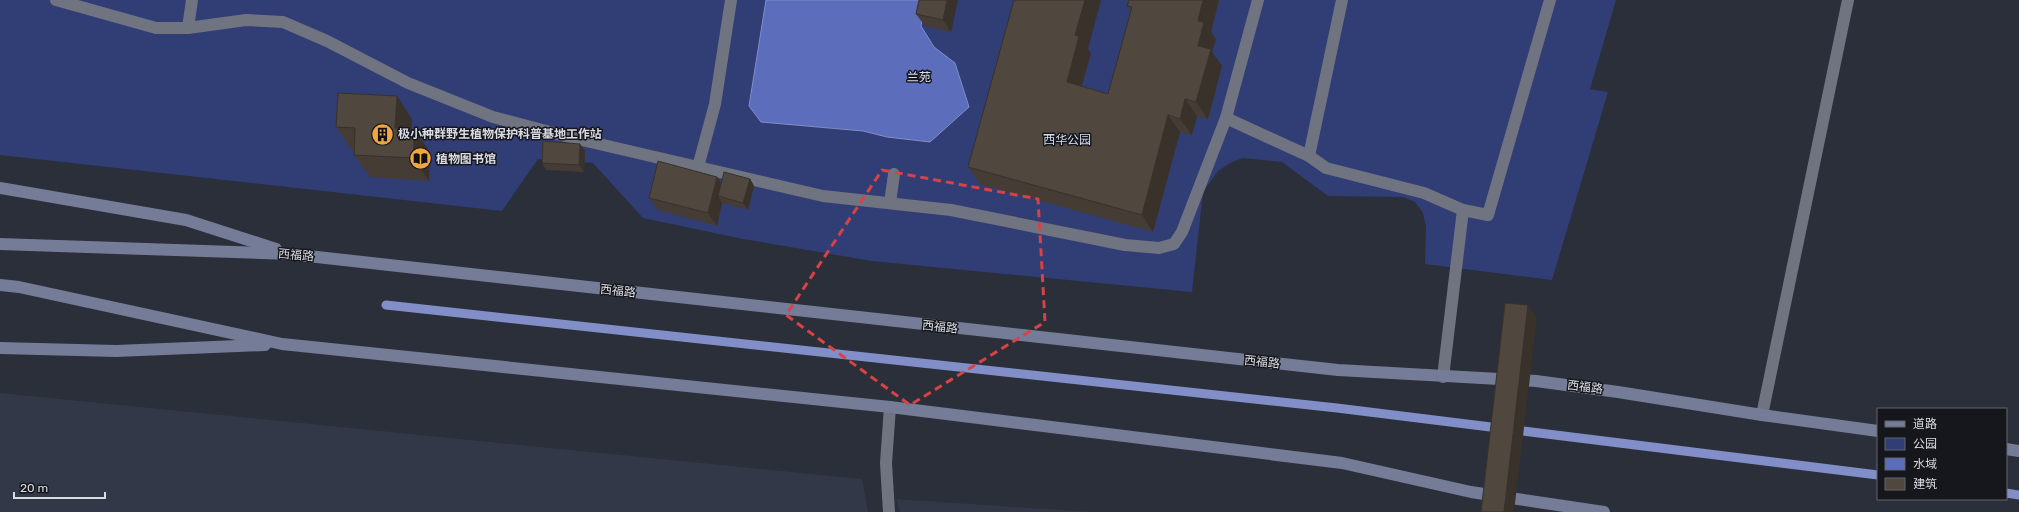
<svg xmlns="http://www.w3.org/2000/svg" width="2019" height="512" font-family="Rubik,'Noto Sans SC',sans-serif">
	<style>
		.built { fill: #333848 }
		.green { fill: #313d75 }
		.water { fill: #5b6dbb; stroke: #818ec7 }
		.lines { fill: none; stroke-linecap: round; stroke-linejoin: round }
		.stream { stroke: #818ec7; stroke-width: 9 }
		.service { stroke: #707480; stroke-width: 12 }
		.minor { stroke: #707480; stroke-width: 12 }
		.secondary { stroke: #747c97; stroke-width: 12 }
		.wall { fill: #453d35 }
		.shaded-wall { fill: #38322b }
		.building { fill: #50473e; stroke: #38322b }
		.marked { fill: none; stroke: #d74344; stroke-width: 3; stroke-dasharray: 8 5; stroke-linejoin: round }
		.labels { text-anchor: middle; stroke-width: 3; stroke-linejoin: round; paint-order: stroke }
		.park-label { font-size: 12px; fill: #d6dcf2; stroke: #15171c }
		.poi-label { font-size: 12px; font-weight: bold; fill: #dadce3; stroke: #15171c; text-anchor: start }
		.street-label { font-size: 12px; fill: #dadce3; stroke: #15171c }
	</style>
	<rect width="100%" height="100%" fill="#2b2f39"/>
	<!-- built -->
	<g class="built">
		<path d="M0,393l862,86 6,33h-868z"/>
		<path d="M896,499l195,13h-191z"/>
	</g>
	<!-- green -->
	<path class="green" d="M0,0h1616l-26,89 18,3 -56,188 -127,-16 1,-37 -3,-14 -8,-11 -12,-5 -75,-1 -46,-34 -39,-4 -13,5 -12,8 -15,21 -11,100 -320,-31 -129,-22 -100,-21 -50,-55 -55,-4 -36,52 -502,-56z"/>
	<!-- water -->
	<path class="water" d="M766,0h159l-4,26 13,21 21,16 14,44 -39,35 -43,-5 -24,-6 -102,-9 -12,-16z"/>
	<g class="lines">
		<!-- stream -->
		<g class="stream">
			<path d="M386,305l951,103 541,67"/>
			<path d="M2006,493l13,2"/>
		</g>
		<!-- service -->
		<g class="service">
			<path d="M56,0l100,28h32l58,-8 37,2 44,19 81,42 85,34 76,20 129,30 17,-63 16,-104"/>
			<path d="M188,28l4,-28"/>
			<path d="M1226,118l32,-118"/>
			<path d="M1309,156l33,-156"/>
			<path d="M698,167l125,29 128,14 174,35 34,3 15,-4 8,-12 44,-114 83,38 17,12 98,25 39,17 25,5 62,-215"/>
			<path d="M890,203l4,-29"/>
			<path d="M1443,377l20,-167"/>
			<path d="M889,512l-3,-49 4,-56"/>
		</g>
		<!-- minor -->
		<path class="minor" d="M1762,415l86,-415"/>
		<!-- secondary -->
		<g class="secondary">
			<path d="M0,188l186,32 90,29"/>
			<path d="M0,244l290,10 1048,116 198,11 82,11 144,23 116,16"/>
			<path d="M0,285l19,2 263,57 608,63 452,56 129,29 133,20"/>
			<path d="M0,348l116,3 149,-6"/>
			<path d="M2006,449l13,2"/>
		</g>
	</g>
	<!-- wall -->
	<g class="wall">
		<path d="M958,0l-7,32 -26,-6 -9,-12z"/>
		<path d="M1129,0h90l-8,32 5,7 -4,13 10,14 -14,53 -11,-3 -5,19 -12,-3 -27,100 -173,-48 -12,-17 120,-118 3,4 -9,33 26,8 23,-83 -4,-5z"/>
		<path d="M412,119v11l18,22 -1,29 -59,-4 -16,-22v-5h-2l-16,-23z"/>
		<path d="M585,151l-1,21 -38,-2 -4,-7z"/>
		<path d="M717,177l4,6 29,-4 4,7 -6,24 -26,-7 -5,23 -59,-16 -9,-12z"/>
	</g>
	<!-- shaded-wall -->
	<g class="shaded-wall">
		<path d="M947,0h11l-7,32 -8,-12z"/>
		<path d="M1085,0h16l-13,49 3,4 -13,46 -11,-17 8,-47z"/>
		<path d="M1203,0h16l-8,32 5,7 -4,13 10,14 -14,53 -12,-17 2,-56v-25z"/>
		<path d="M397,96l15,23 -1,32 -16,-23z"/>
		<path d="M1185,99l12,17 -5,19 -12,-16z"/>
		<path d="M1168,115l12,17 -27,100 -11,-17z"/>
		<path d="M415,130l15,22 -1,29 -16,-23z"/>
		<path d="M580,144l5,7 -1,21 -5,-7z"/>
		<path d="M717,177l9,13 -8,6 4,7 -5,23 -9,-13z"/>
		<path d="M750,179l4,7 -6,24 -5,-7z"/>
		<path d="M1528,305l9,13 -23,194h-10z"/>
	</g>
	<!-- building -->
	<g class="building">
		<path d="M919,0h28l-4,20 -27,-6z"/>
		<path d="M1014,0h71l-10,35 4,1 -12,46 41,12 24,-87 -5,-1 2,-6h74l-5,21 6,1 -6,24 13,3 -15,53 -11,-3 -5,20 -12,-4 -26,100 -174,-48z"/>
		<path d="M338,93l59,3 -2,32 20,2 -2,28 -59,-3 1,-27 -19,-1z"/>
		<path d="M543,141l37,3 -1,21 -37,-2z"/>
		<path d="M658,161l59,16 -9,36 -59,-15z"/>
		<path d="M724,172l26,7 -7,24 -25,-7z"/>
		<path d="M1505,303l23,2 -24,207h-23z"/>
	</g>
	<!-- marked area -->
	<path class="marked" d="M882,170l156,29 7,123 -135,83 -124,-90z"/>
	<!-- icons -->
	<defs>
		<symbol id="building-disc" viewBox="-11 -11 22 22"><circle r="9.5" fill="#f1a640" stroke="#15171c"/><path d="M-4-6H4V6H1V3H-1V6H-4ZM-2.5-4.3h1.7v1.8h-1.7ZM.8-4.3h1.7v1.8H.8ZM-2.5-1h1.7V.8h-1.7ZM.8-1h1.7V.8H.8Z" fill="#111"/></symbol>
		<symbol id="library-disc" viewBox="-11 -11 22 22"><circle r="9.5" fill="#f1a640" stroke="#15171c"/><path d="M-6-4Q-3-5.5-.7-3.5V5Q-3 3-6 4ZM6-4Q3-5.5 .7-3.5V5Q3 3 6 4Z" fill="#111"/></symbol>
	</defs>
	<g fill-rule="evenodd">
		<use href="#building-disc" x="370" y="122" width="25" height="25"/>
		<use href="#library-disc" x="408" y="146" width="25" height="25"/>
	</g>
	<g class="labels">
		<!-- park labels -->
		<g class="park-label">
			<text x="919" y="81">兰苑</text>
			<text x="1067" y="144">西华公园</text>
		</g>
		<!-- poi labels -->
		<g class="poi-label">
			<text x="398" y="138">极小种群野生植物保护科普基地工作站</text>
			<text x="436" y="163">植物图书馆</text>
		</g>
		<!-- street labels -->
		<g class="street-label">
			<text transform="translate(296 255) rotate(5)" y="4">西福路</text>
			<text transform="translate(618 291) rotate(6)" y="4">西福路</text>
			<text transform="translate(940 327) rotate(6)" y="4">西福路</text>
			<text transform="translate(1262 362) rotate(6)" y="4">西福路</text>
			<text transform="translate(1585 387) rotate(7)" y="4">西福路</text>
		</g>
	</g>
	<!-- legend -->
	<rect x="1877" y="408" width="130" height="92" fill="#15171c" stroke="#64666c"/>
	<rect x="1885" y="421" width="20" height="6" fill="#747c97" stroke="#64666c"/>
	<text x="1913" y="428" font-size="12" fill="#dadce3">道路</text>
	<rect x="1885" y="438" width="20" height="12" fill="#313d75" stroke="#64666c"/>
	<text x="1913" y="448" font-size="12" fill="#dadce3">公园</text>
	<rect x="1885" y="458" width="20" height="12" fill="#5b6dbb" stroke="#64666c"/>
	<text x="1913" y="468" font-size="12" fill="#dadce3">水域</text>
	<rect x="1885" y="478" width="20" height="12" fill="#50473e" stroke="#64666c"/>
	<text x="1913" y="488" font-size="12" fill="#dadce3">建筑</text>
	<!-- scale -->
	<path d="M14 492v6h91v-6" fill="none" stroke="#dadce3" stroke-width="2"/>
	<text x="20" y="492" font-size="12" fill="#dadce3" stroke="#15171c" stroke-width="3" paint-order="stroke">20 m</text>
</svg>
